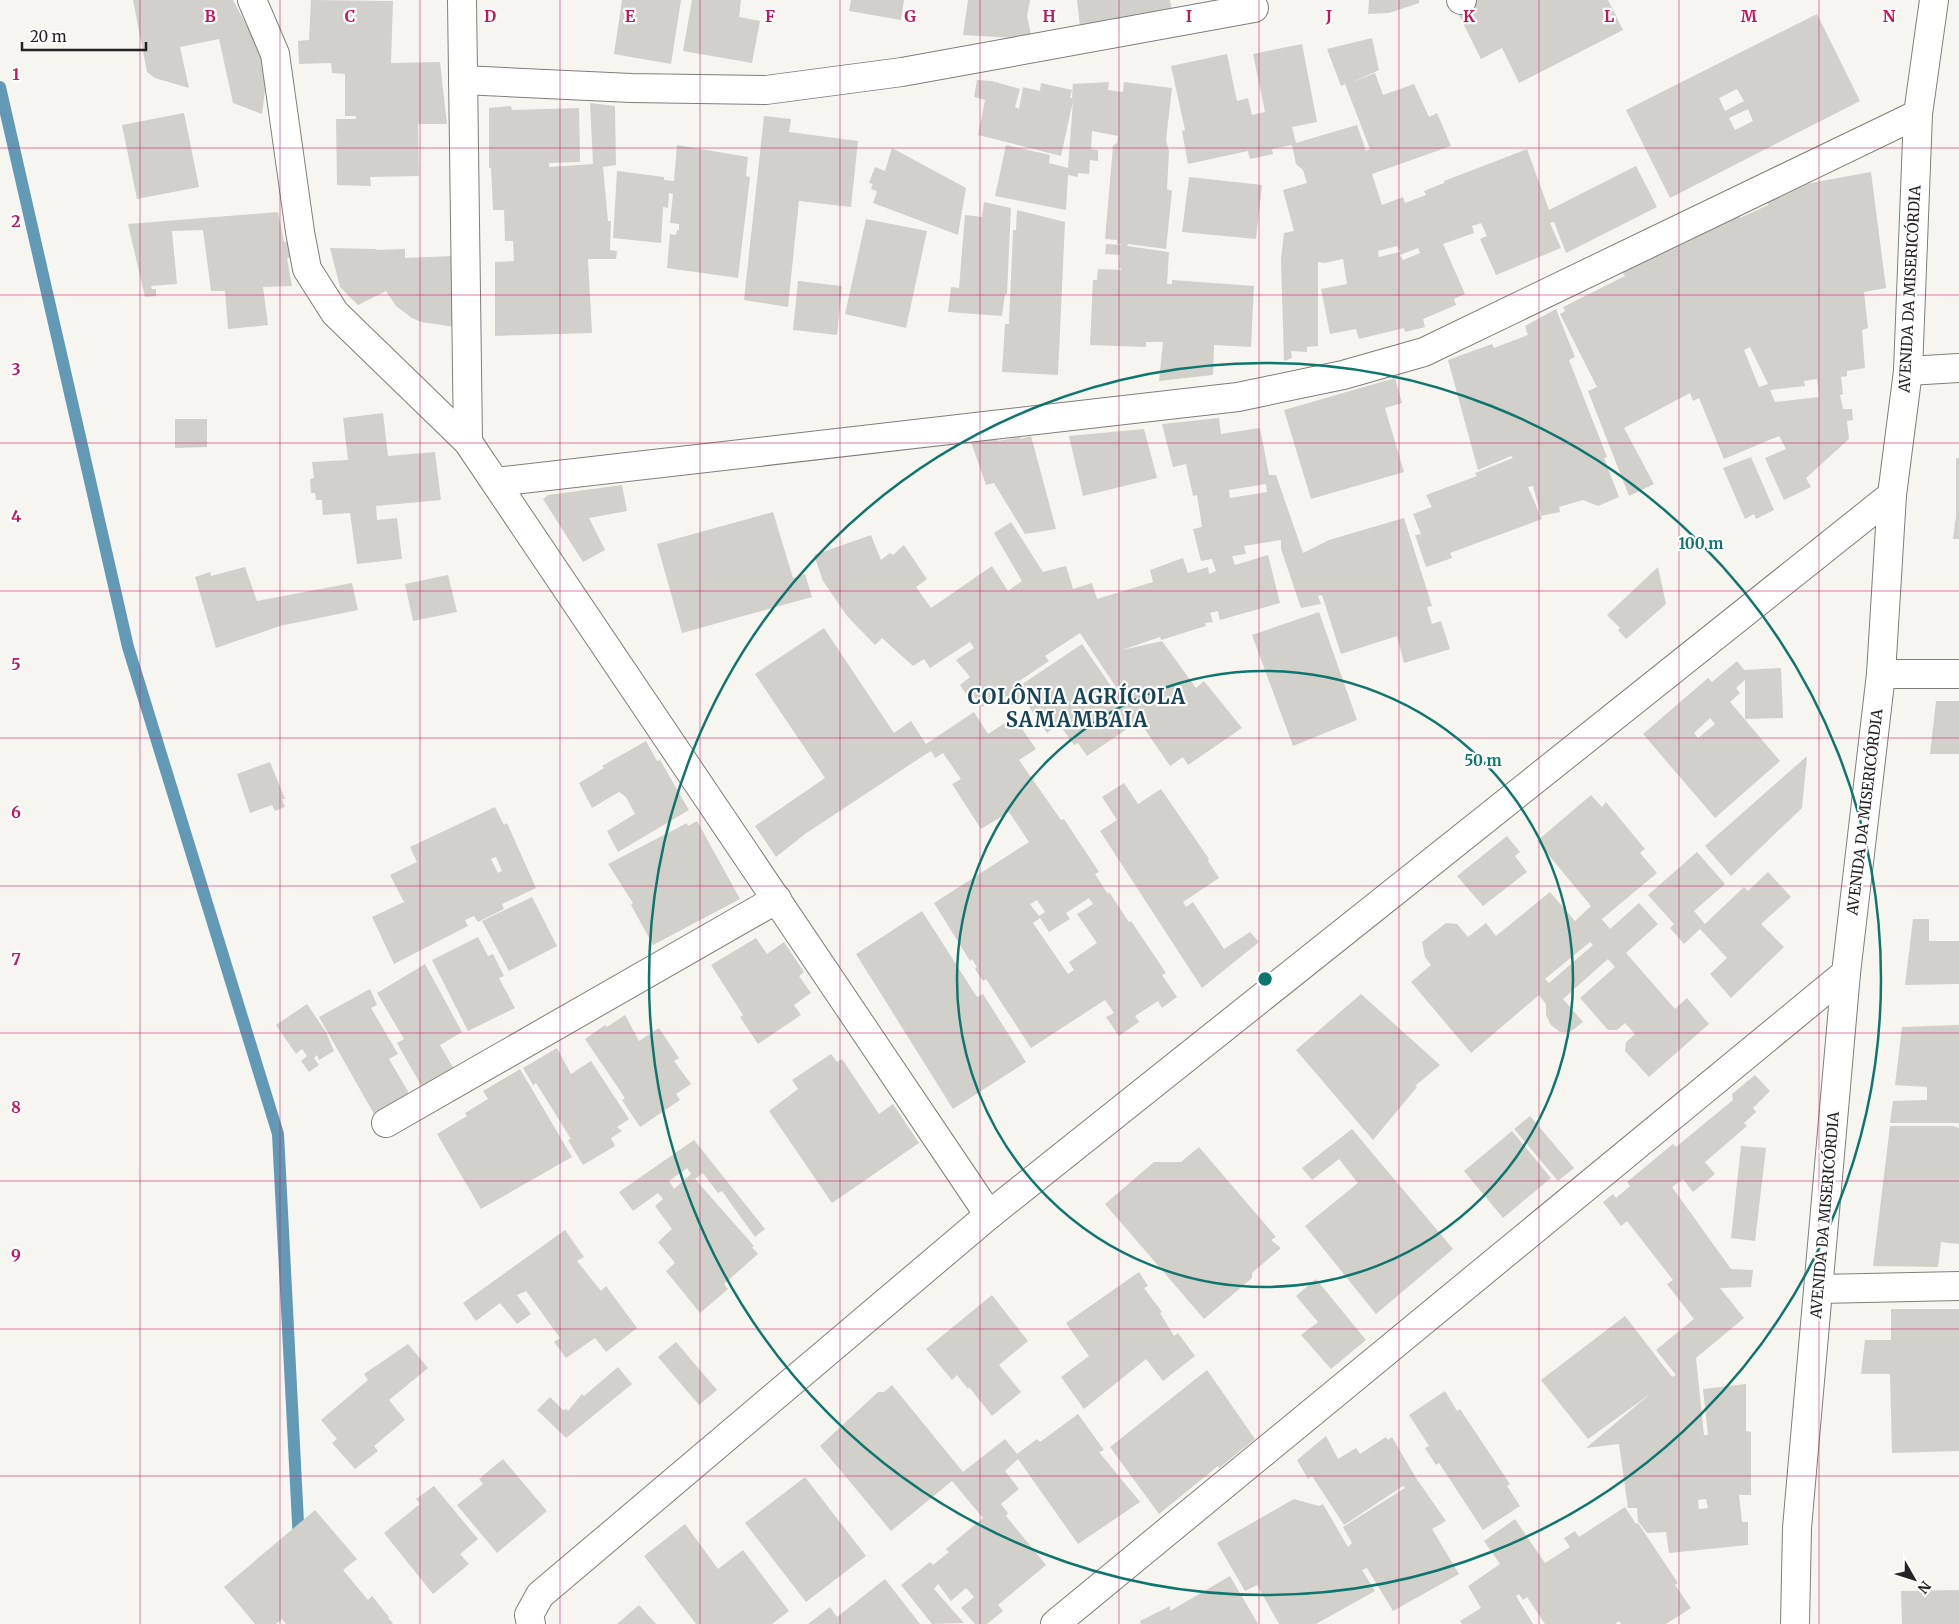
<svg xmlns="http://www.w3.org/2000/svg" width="1959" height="1624" font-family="Merriweather,serif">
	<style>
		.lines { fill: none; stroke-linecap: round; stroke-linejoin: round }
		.stream { stroke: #6299b5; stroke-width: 12 }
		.building { fill: #d2d0ca; fill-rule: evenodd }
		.street-casing { stroke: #807e79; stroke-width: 30 }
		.secondary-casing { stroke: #807e79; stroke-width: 30 }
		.street { stroke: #fff; stroke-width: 28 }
		.secondary { stroke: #fff; stroke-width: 28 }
		.grid { fill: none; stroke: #c2185b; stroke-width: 1; stroke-opacity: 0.55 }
		.ring { fill: none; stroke: #0f766e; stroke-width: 2.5 }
		.labels { text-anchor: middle; stroke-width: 4.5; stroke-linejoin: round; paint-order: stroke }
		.street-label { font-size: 15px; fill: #242321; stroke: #fff }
		.district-label { font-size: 20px; font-weight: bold; letter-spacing: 1px; fill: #164357; stroke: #fff }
		.grid-label { font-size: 16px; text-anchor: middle; font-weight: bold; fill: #c2185b; stroke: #fff; stroke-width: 4.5; stroke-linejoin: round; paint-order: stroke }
		.centre { fill: #0f766e; stroke: #fff; stroke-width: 2.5 }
		.ring-label { font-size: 15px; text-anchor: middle; font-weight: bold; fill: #0f766e; stroke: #fff; stroke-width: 4.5; stroke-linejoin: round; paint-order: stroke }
	</style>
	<rect width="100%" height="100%" fill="#f7f5ef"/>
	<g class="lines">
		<!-- stream -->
		<path class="stream" d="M0,87l128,560 150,487 21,408"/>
	</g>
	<!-- building -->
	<g class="building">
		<path d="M133,0h100l35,66 -6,48 -29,-11 -14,-64 -39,8 9,41 -34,-10 -8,-6z"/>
		<path d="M311,0l82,1 -2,62 49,-1 7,62h-29l1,52 -49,1 1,9 -34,-1 -1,-66h20v-3h-11v-42l-13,-1 -1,-10 -32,1 -1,-23 11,-1z"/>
		<path d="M622,0h59l-10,64 -57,-10z"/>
		<path d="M692,0h49l-2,17 21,4 -8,42 -69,-12z"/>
		<path d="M851,0h53l-3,20 -52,-9z"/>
		<path d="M968,0h62l-3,16 5,23 -69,-4z"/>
		<path d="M1077,0h93l3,15 -93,12z"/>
		<path d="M1369,0h50v3l-30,10 -21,1z"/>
		<path d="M1474,0h134l15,30 -104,53 -17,-35 -21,11 -25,-50z"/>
		<path d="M1817,14l43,87 -190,97 -44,-88zM1737,89l7,12 -19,10 -6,-13zM1748,109l5,12 -18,9 -6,-12z"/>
		<path d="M1372,38l7,32 -28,13 24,-10 8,22 31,-11 15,33 8,-4 14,33 -79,28 10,31 21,-8 2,6 21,-8 -2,-4 20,-8v-2l83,-32 22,61 87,-44 21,41 -91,46 -12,-31 -4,1 11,25 -65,27 -16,-36 7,-3 -6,-13 -9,3 2,7 -31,11 22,50 -11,5 2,6 -33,14 2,8 -20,5 -1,-4 -45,11 -3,-10 -26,5 -9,-45 26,-5 -4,-25 -19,4 -6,-1v84l-11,1v5l-16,-1 1,7 -8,3 -3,-102 3,-26 10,-2 -11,-41 24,-7 -4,-13 -7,-6 -4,-19 -20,4 1,5 -23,5 -2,-8 -60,13 -6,-33 3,-1 -14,-64 56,-12 10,47 11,-3 4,17 13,-3 -12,-58 49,-10 15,78 -25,5 4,16 61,-18 9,26 4,-2 -25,-65 -4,2 -14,-37zM1397,246l3,6 -21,5 -1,-6zM1418,248l2,5 -17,7 -3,-5z"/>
		<path d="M977,80l15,1 28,8 -5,18 4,2 4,-22 17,4 1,-8 31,7 -2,8h2l1,-14 36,-2 -1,8 15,2 1,-10 48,6 -6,52 3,11 -2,38 5,2 -6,58 -38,-5 -1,2 42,6 -2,32h5v-4l82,6 -3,61 -37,-2 -1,30 -54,6 4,-39h-17v5l-56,-2 3,-65h4l1,-11 24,1 -3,-3 1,-12 -15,-1 1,-10 19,1 -8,-1v-4l-12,-1 8,-93 4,-3 1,-7 -26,-5 -1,18 7,1v11l-8,-1 -1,14 -11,-1v4l-10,-2 -2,35 -71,-14 11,-51 44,10 -1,8 19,5 5,-67 -12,55 -83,-21 7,-35 -11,-3z"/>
		<path d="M590,103l25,3 1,59 -13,2 5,54h3l-1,29 7,1 -1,8h-28l4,74 -97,3v-74l19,-1 -1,-20h-8l-1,-31h-11l-2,-42h-2v-60l22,-2 1,4 67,-2 1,54 -31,1v4l44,-3z"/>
		<path d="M184,113l15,74 -62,12 -15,-74z"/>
		<path d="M764,116l27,3 -2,13 69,9 -7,66 -52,-6 -11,106 -44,-7z"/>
		<path d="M677,145l71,12 -2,19 4,1 -12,101 -71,-10 3,-34 6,1 1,-5h2v-6l-9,-1 3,-29 -4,-1 -1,15 -5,-1 -2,36 -48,-5 4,-67 47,6v3l10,1z"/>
		<path d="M892,148l74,40 -8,47 -85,-32 4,-12 -6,-2 2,-5 -4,-1 6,-16 10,4z"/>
		<path d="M1871,172l15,116 -22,4 4,36 -6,2 3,38 -18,3v5l-6,1 2,17 -3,1 3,14h9l1,11 -6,1 2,18 -43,39 5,9 -27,13 -19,-42 21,-9 -7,-13 -55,23 -25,-61 -6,3 -3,-8 -66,35 30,56 -25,12 -41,-105 9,-4 -37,-73 5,-3 -2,-4 62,-31 -3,-4 49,-25 2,2 65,-35 2,4 28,-13 -1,-9 16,-8zM1750,347l18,37 -9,3 -15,-37zM1817,379l2,18 -44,5 -5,-12 35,-4 -1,-5z"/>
		<path d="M1189,177l73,8 -6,54 -74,-7z"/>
		<path d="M984,202l27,6 -4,86h-2l-3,22 -54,-4 3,-25 8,1 6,-73 17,2z"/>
		<path d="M1017,210l48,12 -7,153 -56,-3 3,-48h4l4,-94h3z"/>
		<path d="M278,212l6,30 8,-1 3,16 -8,1 5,28 -29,1 5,38 -40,4 -3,-38h-14l-8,-61 -31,1 5,53 -26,2 1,3h4v7l-11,1 -17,-73z"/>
		<path d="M866,219l61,12 -21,97 -61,-14z"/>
		<path d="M330,248l46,1 1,1 28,-1v9l48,-2 3,71 -35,-5 -9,-4 -16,-12 -10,-15 -28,14 -18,-18z"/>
		<path d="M798,281l44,5 -5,49 -44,-5z"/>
		<path d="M1556,309l19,48 -6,3 38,97 -3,1 15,39 -21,9 -15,-6 -24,7 1,5 -19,4 -8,-30 -5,1 14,32 -92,34 2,5 -26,9 -11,-32 6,-1 -8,-20 19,-7 -6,-12 51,-19 -2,-3 38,-15 -2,-2 -33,14 -30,-110 44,-16 2,4 34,-13 -3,-9z"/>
		<path d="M1395,378l7,25 -17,5 19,64 -93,27 -27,-89z"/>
		<path d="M383,413l5,43 47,-4 6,48 -65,6 1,14 20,-2 5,41 -45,5 -7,-51 -27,2 -1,-15h-6l-1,-7h-4l-1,-14 4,-1 -2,-16 36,-2 -5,-42z"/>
		<path d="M1219,418l2,16 39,-6 9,47h7l27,78 26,-13 75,-22 28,88 -5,1 5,17 9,-3 9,28 -46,14 -7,-27 -56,18 -19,-59 -4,1 3,8 -20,4 -20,-59v-9l-37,6 2,8 -14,2 3,9 33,-10 12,48 -60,17 -2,-9 -8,2 3,9 -8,1 1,3 -45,14 -1,-3 -38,13 40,-9 34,47 8,-7 38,47 -54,37 -5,-8 -13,9 -31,-45 -52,35 -9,-13 -4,2 -15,-21 -12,9 -24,-35 -11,7 -9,-12 -21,14 -12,-16 -4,3 -6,-9 10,-8 -14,-17 18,-12 -4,-6 -40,26 -6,-9 -11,7 -31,-28 -7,7 -28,-29 -24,-35 -9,-26 57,-20 10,25 9,-7 3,2 11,-10 23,34 -11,8 15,21 61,-42 16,25 14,-10 -28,-48 17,-11 32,50 23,-6 7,23 19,-6 5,16 56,-17 -3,-12 33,-12 5,15 20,-6 1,7 7,-3 -4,-12 -11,2 -8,-32 9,-2 -5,-32 -4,1 -7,-32 -13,3 -11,-43zM1266,484l1,8 -37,6 -1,-8zM1080,633l38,57 -3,2 -33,-48 -64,43 -3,-3 34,-23 -4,-5z"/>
		<path d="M175,419h32v28l-32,1z"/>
		<path d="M1144,429l13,49 -74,18 -14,-60z"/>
		<path d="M1031,436l25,93 -31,5 -31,-51 -8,2 -15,-43 26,-3 1,2 22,-4 1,2z"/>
		<path d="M1751,457l23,53 -18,9 -2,-5 -9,5 -22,-51z"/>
		<path d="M1956,458h3v81h-6l3,-23z"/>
		<path d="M622,485l5,26 -38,7 16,32 -22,12 -40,-63 5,-4z"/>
		<path d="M773,512l20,66 12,-4 7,23 -130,36 -25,-89z"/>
		<path d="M245,567l12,34 95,-18 6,27 -78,16 -64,22 -21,-71 15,-5 1,4z"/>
		<path d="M1658,567l8,37 -40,35 -8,-9 2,-2 -13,-13z"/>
		<path d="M448,575l9,37 -44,9 -8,-37z"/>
		<path d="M1319,612l38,108 -64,26 -41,-111z"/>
		<path d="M824,628l70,105 17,-12 15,23 48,-32 14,22 26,-17 22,32 -17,11 42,60 3,-1 35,53 -4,2 13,20 1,-2 20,30 2,-1 35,52 -4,2 15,22 -15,11 -4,-7 -23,15 4,6 -20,14 -13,-19 8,-4 -9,-13 -74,48 -45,-69 -3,2 -8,-12 2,-2 -5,-8 -2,2 -36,-58 95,-61 -20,-30 -28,17 -29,-45 9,-5 -18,-26 -8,5 -4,-7 -8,5 -118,78 -29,23 -21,-31 70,-48 -70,-104zM1089,898l4,6 -16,10 20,29 -28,19 5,8 -6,4 -35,-51 7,-5 9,14 21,-13 -4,-6zM1037,900l8,12 -6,4 -9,-12z"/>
		<path d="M1737,661l7,9 37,-2 2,50 -38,1v-39l-9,8 4,5 -10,9 50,59 -65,57 -72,-84 65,-56 4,4zM1710,718l5,6 -17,14 -4,-5z"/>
		<path d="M1936,701h23v53h-29z"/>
		<path d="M646,741l11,20 3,-1 29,50 -71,42 -11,-21 28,-17 -9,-17 -7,-5 -27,16 -13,-25 25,-15 -2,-2z"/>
		<path d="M1807,756l-5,52 -71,68 -26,-30z"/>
		<path d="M270,762l15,37h-3l3,8 -10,4 -3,-6 -22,8 -13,-39z"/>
		<path d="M1124,783l14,21 23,-15 48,70 -1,2 11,17 -36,24 3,5 7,-5 31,47 26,-17 9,10 -57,46 -102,-157 17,-11 -15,-23z"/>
		<path d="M1591,795l11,12 4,-5 39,47 -5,4 17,20 -55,46 8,10 29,-26 19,21 -32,29 49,56 12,-11 22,26 -60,53 -24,-26 1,-9 9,-8 -10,-11 -8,7h-9l-28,-32 35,-31 -7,-8 -45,40 20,23 -13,10h-10l-9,-7 -5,-10v-11l-7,-9 -68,58 -60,-71 20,-17 -6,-8 -3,-15 24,-19 11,1 11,13 18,-14 10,13 54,-44 25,29 16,-15 -54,-65zM1590,942l3,3 -44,38 -4,-4z"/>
		<path d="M495,807l9,18 3,-2 29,65 -34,16 2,5 -26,13 -4,-6 -9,4 3,6 -74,38 -22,-47 32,-15 -14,-27 27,-13 -7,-15zM496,857l6,14 -4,2 -7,-14z"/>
		<path d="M697,821l43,78 -87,46 -22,-40 2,-2 -25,-39 79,-41 1,3z"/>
		<path d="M1507,836l13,16 -5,4 12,16 -44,34 -26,-30z"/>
		<path d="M1697,852l28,32 -31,27 11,13 39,-37 4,4 20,-19 23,25 -30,27 23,23 -53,51 -21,-24 17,-16 -27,-29 -16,15 -14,-16 4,-4 -26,-29z"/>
		<path d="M532,897l25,49 -48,25 -27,-50z"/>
		<path d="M922,911l55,86 6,-3 43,68 -73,47 -97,-155z"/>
		<path d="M1913,919h16v22h30v43l-54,1z"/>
		<path d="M478,937l10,19 5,-2 11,22 -5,2 16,30 -47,23 -36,-71z"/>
		<path d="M756,938l11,16 17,-12 20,30 -5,4 12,17 -17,12 7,10 -43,29 -18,-27 3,-2 -32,-50z"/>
		<path d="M425,964l37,68 -22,13 14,24 -32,18 -25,-44 7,-4 -27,-46z"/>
		<path d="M370,989l7,16 -6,3 27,46 -9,5 21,36 -36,19 -55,-97z"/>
		<path d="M1361,994l79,71 -25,21 2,1 -44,53 -77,-90z"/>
		<path d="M307,1004l19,28 8,19 -15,9 -2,-5 -3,3 5,7 -10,7 -8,-11 6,-5 -5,-7 -6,5 -20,-29z"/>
		<path d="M625,1015l14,26 20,-13 20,30 -5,3 17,23 -15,10 4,6 -40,27 -18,-27 3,-2 -40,-59 20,-14 2,2z"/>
		<path d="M1959,1025v98h-69l3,-22 34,-1v-13l-32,-2 7,-58z"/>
		<path d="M557,1048l14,26 20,-13 38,58 -12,8 5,4 -11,7 4,8 -32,19 -15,-25 3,-1 -35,-56 -3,2 -10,-17z"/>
		<path d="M831,1054l6,8 5,-3 37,55 14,-10 26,39 -87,60 -63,-92 29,-22 -6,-9z"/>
		<path d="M520,1069l52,88 -91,52 -44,-75 30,-18 -2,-3 23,-14 -5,-8z"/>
		<path d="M1755,1075l15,16 -17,17 3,4 -12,11 3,3 -42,36 10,12 -22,18 -10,-13 -11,8 59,82 22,1 -2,17 -31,1 24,30 -48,40 8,77h4l-5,-46 43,-5v47l5,1v63h-12l3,27h6v23l-79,8 -3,-21 -19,1 -9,-12 -1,-13h-9l-9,-64 -33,4 64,-54 -62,45 -47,-59 84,-64 47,61 4,-2 -20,-25 38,-31 -27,-35 6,-4 -46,-59 -6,5 -18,-24 10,-8 3,4 14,-12 -3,-4 46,-38 3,3 57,-47 -1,-6zM1706,1499l2,9 -9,1 -1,-9z"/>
		<path d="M1530,1116l44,52 -16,13 -44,-52z"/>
		<path d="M1890,1126h63l6,2v116l-18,-2 -3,25 -65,-1z"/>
		<path d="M1352,1129l101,120 -77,65 -71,-88 53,-43 -19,-24 -27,21 -10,-12z"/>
		<path d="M1512,1131l39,47 -48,40 -39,-47z"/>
		<path d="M694,1140l71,89 -10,8 -33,-46 -4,2 -15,-20 -8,6 59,67 -2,1 6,7 -34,30 4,5 -28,24 -34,-42 9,-8 -17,-21 14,-13 -17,-23 8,-7 -5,-6 -25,18 -14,-19zM687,1168l4,6 -17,15 -5,-8z"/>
		<path d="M1741,1146l25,2 -11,93 -24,-3z"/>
		<path d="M1199,1147l77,90 -5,3 10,8 -29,25v5l-48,41 -99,-115 49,-42h27z"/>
		<path d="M565,1230l19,27 -7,4 24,30 5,-5 31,42 -31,24 -11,-14 -29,20 -12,-16 6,-4 -34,-47 -9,4 14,19 -14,10 -17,-21 -24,18 -13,-18z"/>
		<path d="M1139,1272l9,14 -4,2 18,24 -2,1 14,23 4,-3 17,23 -32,25 -17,-22 -62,50 -23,-32 28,-21 -23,-33z"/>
		<path d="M1316,1279l50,61 -35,29 -30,-34 17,-13 -22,-26z"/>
		<path d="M992,1295l36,46 -29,24 22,27 -29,24 -23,-29 -1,2 -11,-14 -5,5 -26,-31z"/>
		<path d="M1891,1309h68v142l-67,2 -2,-79h-29l4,-34h26z"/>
		<path d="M676,1342l41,48 -18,15 -41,-48z"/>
		<path d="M408,1344l20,24 -39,32 16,20 -31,26 4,5 -23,18 -23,-26 5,-4 -16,-19 47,-40 -4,-6z"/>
		<path d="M618,1367l14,17 -66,54 -29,-28 13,-13 13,13 3,-1 2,2 14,-17 2,2z"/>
		<path d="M1207,1370l48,69 -36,29 -1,-2 -59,48 -49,-67z"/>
		<path d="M892,1385l71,87 42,-33 12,15 20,-15 3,3 38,-28 26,36 -5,2 41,50 -62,42 -60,-85 -13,12 14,18 -18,15 7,9 -2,3 40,49 -48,40 5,6 -16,13h-12l-14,-16 13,-11 -8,-9 -15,13 -13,-17 -4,5 30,34 -32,1 -31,-39 29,-23 3,3 16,-13 -3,-3 37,-31 -31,-37 -61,50 -71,-85 58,-54h6z"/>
		<path d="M1445,1391l12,20 3,-2 50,75 -3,2 13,20 -37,24 -44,-67 -3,2 -11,-17 4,-2 -20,-31z"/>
		<path d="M1326,1436l12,23 18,-11 4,6 26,-17 2,3 4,-3 24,41 30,43 -14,8 27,45 -66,37 -26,-43 -5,2 13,21 -59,33h-37l-22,-39 -12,6 -28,-48 77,-44 25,7 4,-2 25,43 4,-4 -9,-16 62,-39 -2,-2 -59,39 -32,-49 -4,3 -11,-19z"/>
		<path d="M503,1459l44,52 -50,42 -40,-48 26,-21 -4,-5z"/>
		<path d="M805,1477l61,79 -60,46 -61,-79z"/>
		<path d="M434,1486l44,53 -18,15 9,10 -36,30 -49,-61 36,-29 -4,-5z"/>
		<path d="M1625,1507l11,17 2,-1 40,60 -3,2 16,23 -25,16h-45l-2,-3 -4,3h-70l-18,-27 -4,3 -4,-6 -3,2 17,28h-71l-2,-3 21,-13 -13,-22 32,-22 -16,-23 31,-22 30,44 25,-16 -6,-9 11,-7 4,6z"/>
		<path d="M315,1510l42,49 -14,11 25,30 4,-4 17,21 -1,1 5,5 -1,1h-106l-4,-5 -6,5h-21l-31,-37z"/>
		<path d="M685,1524l33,45 25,-19 46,61 -17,13h-76l-52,-68z"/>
		<path d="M1230,1576l28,48h-117l-1,-3 30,-15v5z"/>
		<path d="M885,1579l35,45h-112l22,-17 7,10z"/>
		<path d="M1959,1590v34h-57l-1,-33z"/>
		<path d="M639,1605l17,19h-39z"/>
	</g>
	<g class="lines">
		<defs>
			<g id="street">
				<path d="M252,0l23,54 25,178 7,37 28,44 133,129 521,773"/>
				<path d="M462,0l6,442"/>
				<path d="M1461,0h1"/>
				<path d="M463,80l168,8 135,2 136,-18 352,-64"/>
				<path d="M1908,371l51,-3"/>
				<path d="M496,482l742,-85 105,-22 81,-23 494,-238"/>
				<path d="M1881,674h78"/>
				<path d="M386,1123l391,-224"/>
				<path d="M1819,1289l140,-3"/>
				<path d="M531,1624l-2,-9 11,-20 449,-380 903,-720"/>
				<path d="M1055,1624l791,-651"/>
			</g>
			<path id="secondary" d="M1795,1624l2,-96 49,-555 35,-299 11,-179 16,-124 10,-257 16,-114"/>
		</defs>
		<!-- street casing -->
		<use href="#street" class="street-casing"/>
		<!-- secondary casing -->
		<use href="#secondary" class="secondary-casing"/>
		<!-- street -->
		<use href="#street" class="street"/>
		<!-- secondary -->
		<use href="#secondary" class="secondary"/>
	</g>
	<!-- grid -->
	<path class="grid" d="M140,0v1624M280,0v1624M420,0v1624M560,0v1624M700,0v1624M840,0v1624M980,0v1624M1119,0v1624M1259,0v1624M1399,0v1624M1539,0v1624M1679,0v1624M1819,0v1624M0,148h1959M0,295h1959M0,443h1959M0,591h1959M0,738h1959M0,886h1959M0,1033h1959M0,1181h1959M0,1329h1959M0,1476h1959"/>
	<!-- distance rings -->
	<g class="ring">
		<circle cx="1265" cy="979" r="308"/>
		<circle cx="1265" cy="979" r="616"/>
	</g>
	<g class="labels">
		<!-- street labels -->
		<g class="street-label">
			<text transform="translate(1910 289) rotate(-87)" y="5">AVENIDA DA MISERICÓRDIA</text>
			<text transform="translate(1865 812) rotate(-83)" y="5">AVENIDA DA MISERICÓRDIA</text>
			<text transform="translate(1825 1215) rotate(-85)" y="5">AVENIDA DA MISERICÓRDIA</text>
		</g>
		<!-- district labels -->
		<g class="district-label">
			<text x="1077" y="704">COLÔNIA AGRÍCOLA<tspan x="1077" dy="23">SAMAMBAIA</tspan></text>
		</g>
	</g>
	<g class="grid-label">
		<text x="210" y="22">B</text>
		<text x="350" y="22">C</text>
		<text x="490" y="22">D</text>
		<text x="630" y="22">E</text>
		<text x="770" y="22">F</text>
		<text x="910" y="22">G</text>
		<text x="1049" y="22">H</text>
		<text x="1189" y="22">I</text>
		<text x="1329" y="22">J</text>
		<text x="1469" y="22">K</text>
		<text x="1609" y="22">L</text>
		<text x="1749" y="22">M</text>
		<text x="1889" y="22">N</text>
		<text x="16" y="80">1</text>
		<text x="16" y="227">2</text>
		<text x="16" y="375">3</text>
		<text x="16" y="522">4</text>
		<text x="16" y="670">5</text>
		<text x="16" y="818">6</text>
		<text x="16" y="965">7</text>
		<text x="16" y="1113">8</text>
		<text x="16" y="1261">9</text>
	</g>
	<circle cx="1265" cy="979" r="8" class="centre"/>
	<g class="ring-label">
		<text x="1701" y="549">100 m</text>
		<text x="1483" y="766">50 m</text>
	</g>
	<!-- north arrow -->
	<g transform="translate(1914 1579) rotate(129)" stroke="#ffffff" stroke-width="4" paint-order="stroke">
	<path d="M0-4L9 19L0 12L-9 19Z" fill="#242321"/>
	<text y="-8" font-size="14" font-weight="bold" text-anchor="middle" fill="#242321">N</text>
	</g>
	<!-- scale -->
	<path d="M22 42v8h124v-8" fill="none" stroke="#242321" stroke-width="2.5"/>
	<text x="30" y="42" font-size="15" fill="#242321" stroke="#ffffff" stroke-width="4" paint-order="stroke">20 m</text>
</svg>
